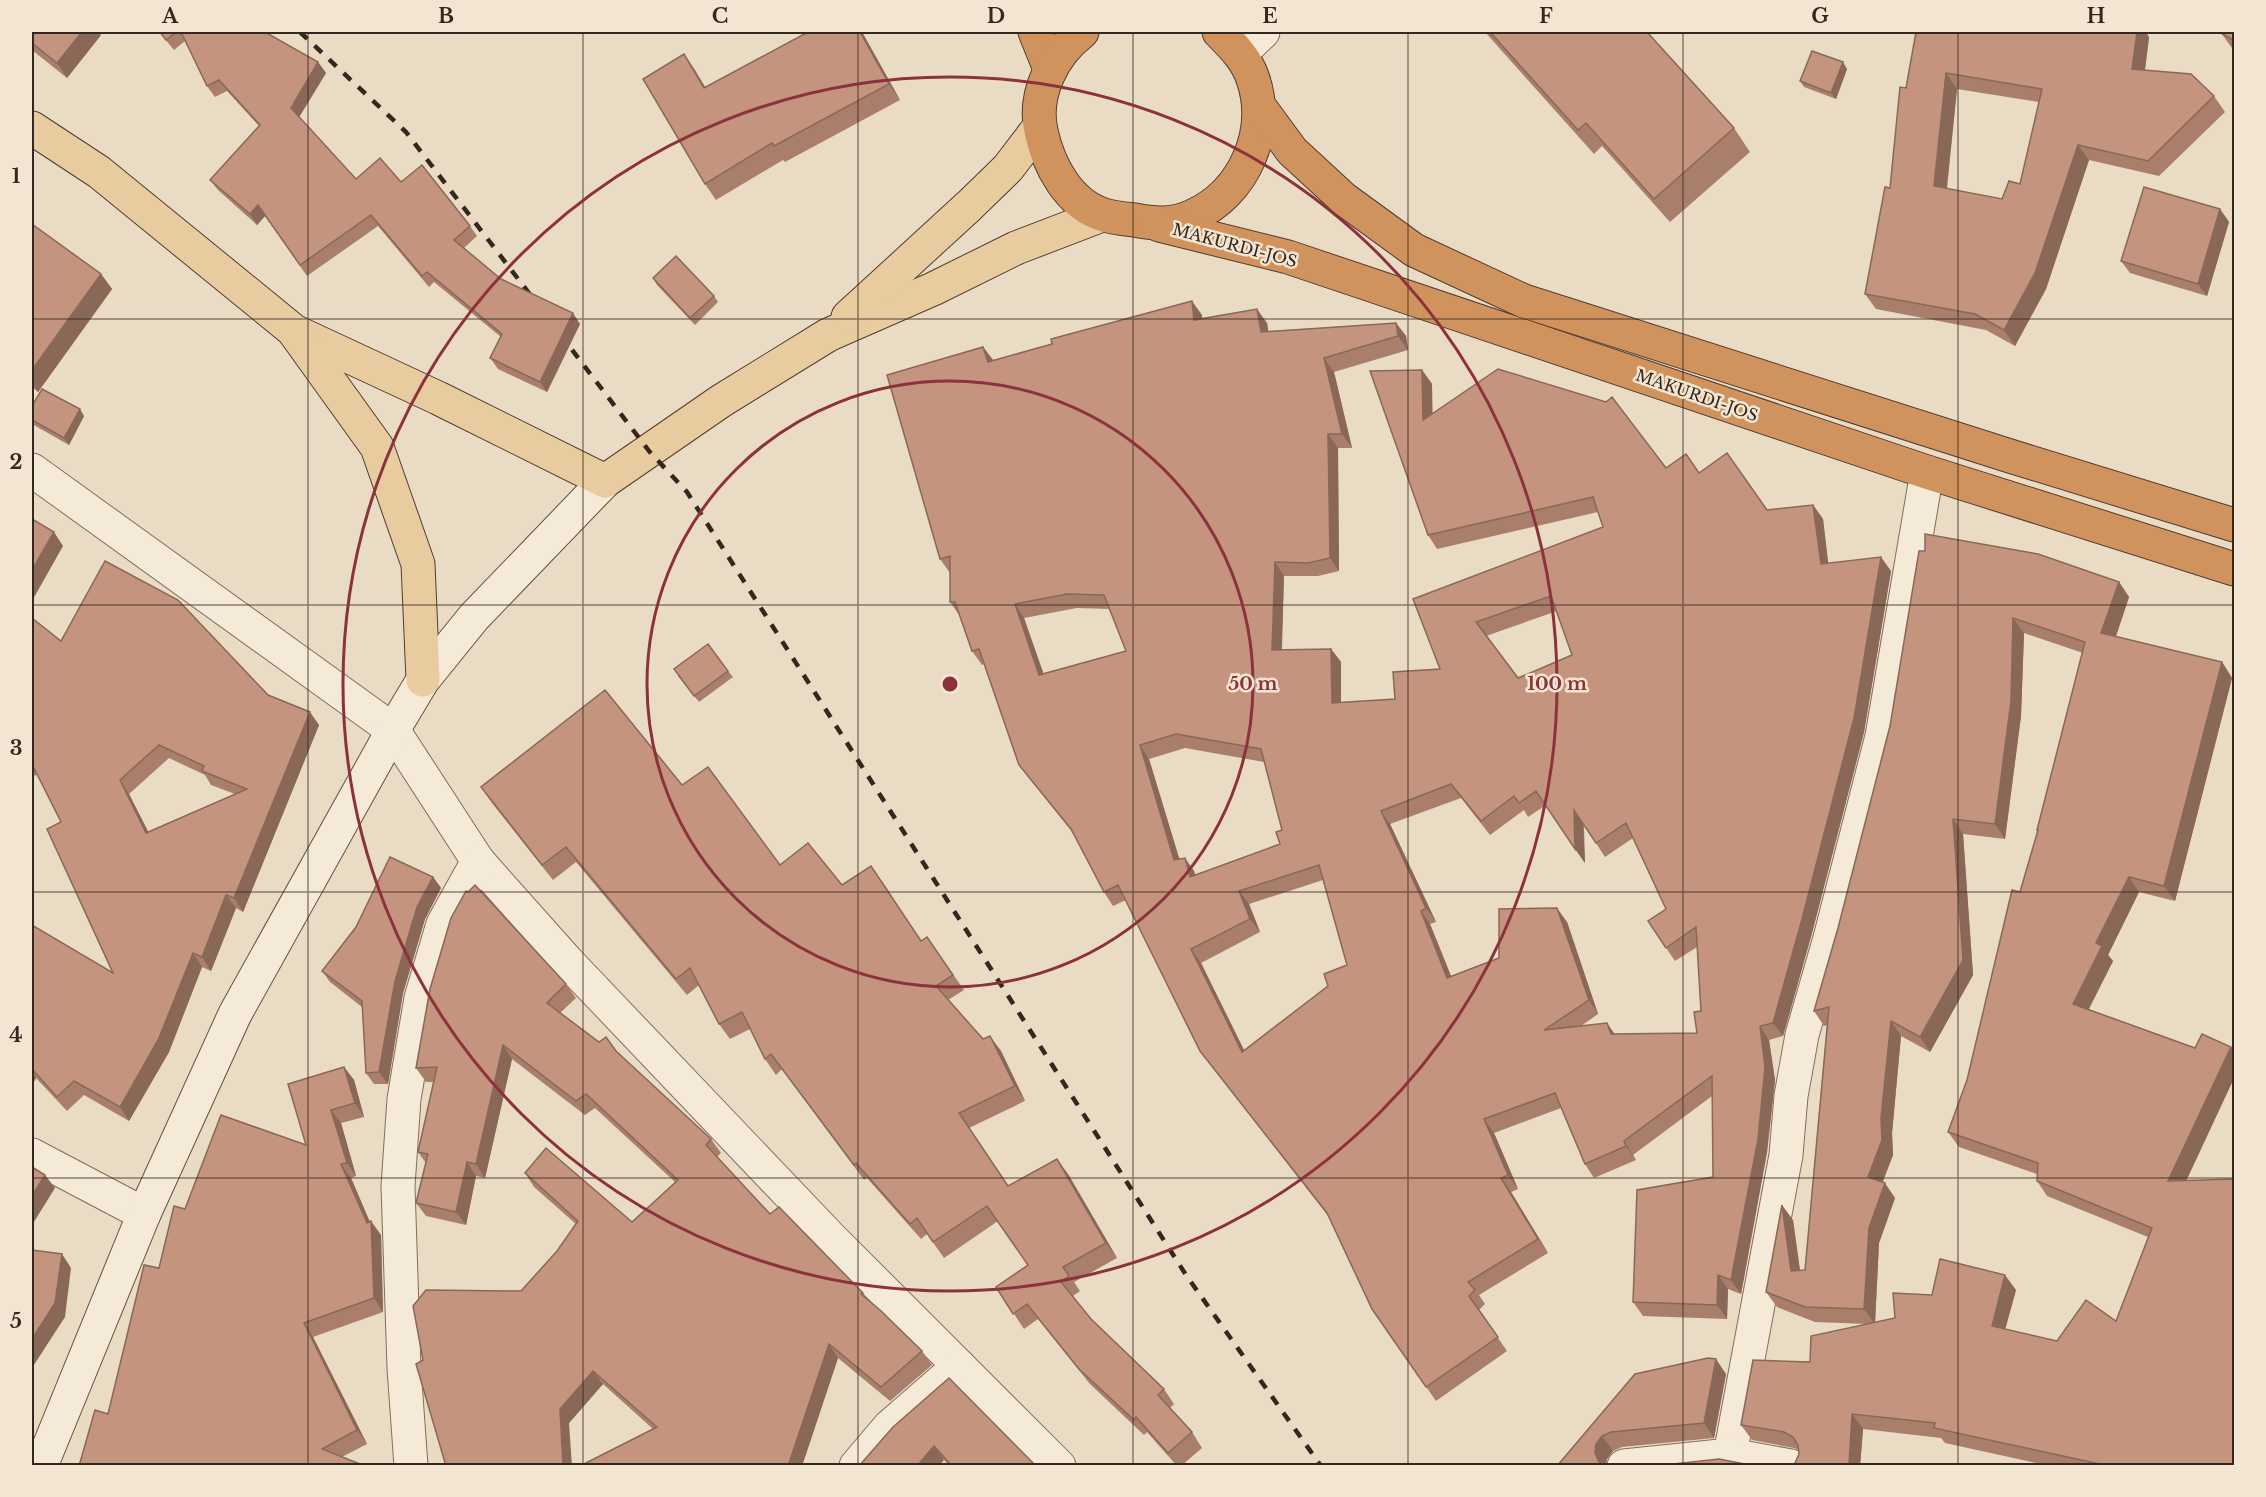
<svg xmlns="http://www.w3.org/2000/svg" width="2266" height="1497" font-family="'Libre Baskerville',serif">
	<style>
		.lines { fill: none; stroke-linecap: round; stroke-linejoin: round }
		.street-casing { stroke: #836d5d; stroke-width: 35 }
		.secondary-casing { stroke: #654f40; stroke-width: 35 }
		.primary-casing { stroke: #513c30; stroke-width: 35 }
		.highway-casing { stroke: #513c30; stroke-width: 35 }
		.street { stroke: #f5e9d7; stroke-width: 33 }
		.secondary { stroke: #f5e9d7; stroke-width: 33 }
		.primary { stroke: #e9cba0; stroke-width: 33 }
		.highway { stroke: #d1935d; stroke-width: 33 }
		.rail { stroke: #34271f; stroke-width: 4.5; stroke-dasharray: 10 10; stroke-linecap: butt }
		.wall { fill: #a97f6c; fill-rule: evenodd }
		.shaded-wall { fill: #896858 }
		.building { fill: #c4947e; stroke: #896858; stroke-width: 1.5; fill-rule: evenodd }
		.grid { fill: none; stroke: #34271f; stroke-width: 1.5; stroke-opacity: 0.55 }
		.ring { fill: none; stroke: #8c323c; stroke-width: 3 }
		.labels { text-anchor: middle; stroke-width: 5; stroke-linejoin: round; paint-order: stroke }
		.street-label { font-size: 16px; fill: #34271f; stroke: #f2e6d3 }
		.centre { fill: #8c323c; stroke: #f2e6d3; stroke-width: 3 }
		.ring-label { font-size: 18px; text-anchor: middle; font-weight: bold; fill: #8c323c; stroke: #f2e6d3; stroke-width: 5; stroke-linejoin: round; paint-order: stroke }
		.neatline { fill: none; stroke: #34271f; stroke-width: 2 }
		.grid-label { font-size: 20px; text-anchor: middle; font-weight: bold; fill: #34271f }
	</style>
	<rect width="100%" height="100%" fill="#eadbc5"/>
	<g class="lines">
		<defs>
			<g id="street">
				<path d="M1240,54l23,-22"/>
				<path d="M32,470l361,260 85,131 89,100 262,275 230,230"/>
				<path d="M32,1155l112,59"/>
				<path d="M1730,1455l56,-300 5,-59 11,-61 28,-97 52,-202 45,-264"/>
				<path d="M411,1466l-7,-98 -6,-182 6,-87 17,-101 22,-74 35,-63"/>
				<path d="M856,1466l33,-39 70,-61"/>
				<path d="M1624,1466l106,-11 61,11"/>
			</g>
			<path id="secondary" d="M41,1466l103,-252 91,-200 158,-284 30,-50 51,-63 131,-136"/>
			<g id="primary">
				<path d="M32,128l67,44 195,159 144,67 167,83 116,-80 107,-66 105,-46 83,-41 86,-33"/>
				<path d="M848,317l122,-112 38,-37 32,-42"/>
				<path d="M295,333l82,114 41,117 5,116"/>
			</g>
			<g id="highway">
				<path d="M1035,32l15,37"/>
				<path d="M1082,32c-29,22 -49,62 -41,99 7,33 27,73 63,84 9,3 21,4 31,5 20,4 39,5 58,-4 51,-23 78,-84 60,-137 -6,-19 -20,-33 -34,-47"/>
				<path d="M1259,106l33,45 52,48 70,51 110,51 486,155 224,69"/>
				<path d="M1159,225l129,32 639,215 307,97"/>
			</g>
		</defs>
		<!-- street casing -->
		<use href="#street" class="street-casing"/>
		<!-- secondary casing -->
		<use href="#secondary" class="secondary-casing"/>
		<!-- primary casing -->
		<use href="#primary" class="primary-casing"/>
		<!-- highway casing -->
		<use href="#highway" class="highway-casing"/>
		<!-- street -->
		<use href="#street" class="street"/>
		<!-- secondary -->
		<use href="#secondary" class="secondary"/>
		<!-- primary -->
		<use href="#primary" class="primary"/>
		<!-- highway -->
		<use href="#highway" class="highway"/>
		<!-- rail -->
		<g class="rail">
			<path d="M300,32l106,100 132,173"/>
			<path d="M560,334l89,117 38,41 499,783 135,191"/>
		</g>
	</g>
	<!-- wall -->
	<g class="wall">
		<path d="M32,32l69,3 -34,43 -35,-28z"/>
		<path d="M159,32h106l53,30 8,11 -27,44 57,62 45,3 69,44 7,10 -13,12 37,31 79,45 -33,68 -49,-23 -8,-11 11,-21 -67,-55 -5,5 -51,-61 -71,50 -42,-60 -8,9 -39,-35 -8,-10 49,-54 -32,-35 -12,6 -8,-11 -22,-45 -11,9z"/>
		<path d="M808,32h54l38,68 -115,62 -2,-2 -67,40 -11,-16 -21,-130 21,33z"/>
		<path d="M1485,32h162l87,96 16,24 -80,70 -68,-76 -8,8z"/>
		<path d="M1916,32l233,5 -4,33 69,26 11,16 -66,64 -70,-16 -43,129 -31,57 -29,-16 -110,-21 -11,-15 25,-106zM1957,89l82,13 -19,82 -18,15 -55,-10z"/>
		<path d="M2235,32v20l-14,-19z"/>
		<path d="M1847,69l-11,30 -32,-12 -4,-6z"/>
		<path d="M2220,209l9,13 -22,74 -77,-23 -9,-12z"/>
		<path d="M32,224l69,50 11,15 -74,103 -6,-5z"/>
		<path d="M653,278l61,18 4,6 -23,23 -38,-40z"/>
		<path d="M1202,315v4l65,4 1,8 128,-8 10,13 2,14 -74,22 18,76h-14l1,123 -21,5h-34l-2,74 49,-1 10,13v41l54,-4 45,-30 -27,-70 190,-72 -5,-15 -161,37 -9,-14 -6,-165 10,14v30l234,54 33,5 68,37 46,-5 10,14 5,44 63,8 -27,161 -52,201 -29,103 -14,4 6,40 -8,72 -26,142 -13,-5 -1,30 -84,-3 -10,-14 80,-125 -1,-81 -79,59 3,5 -42,18 -9,-14 -24,-56 -67,25 24,56 -7,3 37,61 -69,42 6,9 -6,6 28,41 -71,50 -64,-92 -43,-92 -119,-153 -10,-13 -74,-151 -13,6 -9,-14 -30,-58 -45,-56 -10,-13 -35,-101 -2,1 -10,-14 -13,-36 -9,-13v-29l-10,-14 43,-212 10,13zM1077,608l33,1 16,42 -83,23 -19,-56zM1557,611l15,44 -54,23 -32,-42zM1185,748l79,14 18,68 -2,14 -85,31 -1,-4 -15,-12 -30,-100zM1461,798l29,37 34,-25 4,7 18,-12 39,58 -1,-38 21,32 28,-19 33,71 -18,12 27,40 22,-14 4,64 -4,22 -82,1 -34,-8 17,-12 -31,-92 -68,36 -48,18 -21,-52 6,-2 -46,-98zM1323,880l24,85 -19,21 -84,65 -43,-88 59,-31 -11,-28z"/>
		<path d="M32,406l52,10 -15,29 -37,-21z"/>
		<path d="M1919,551l200,31 10,15 -13,39 106,26 10,16 -57,223 -36,-9 -31,63 5,6 -25,48 107,39 36,-1 4,6v23l-49,105 49,285h-185l-105,-23 -4,-5 -78,-9 -3,37h-69l4,-3 4,-9v-4l-5,-2 -42,-8 -11,-15 69,-63 58,-38 -53,-2 -38,-15 -11,-15 27,-72 7,50h5l22,-245 -3,1 -10,-15 24,-83 52,-202zM2024,633l59,20 -46,177 1,1 -71,249 -19,52 11,15 78,27v7l10,15 101,41 -32,84 -59,20 -52,-12 11,-39 -84,5 -37,23 -20,4 4,-79 16,-45 -13,-16 11,-27 -1,-22 9,-97 29,16 43,-77 -10,-141 42,5 16,-123z"/>
		<path d="M32,618l29,23 207,54 51,30 -76,187 -7,-4 -25,63 -9,-4 -33,85 -40,69 -45,-26 -17,16 -31,-33 -4,7v-160l81,48 -52,-151 -24,-47 -5,1zM169,758l36,17 6,10 24,9 -87,38 -19,-38z"/>
		<path d="M728,671l5,6 -34,25 -21,-26z"/>
		<path d="M682,785l98,80 62,20 40,-4 39,60 6,-4 37,53 -16,10 35,39 18,12 24,50 -56,27 39,58 60,-12 49,84 -43,24 6,9 -7,5 18,23 73,70 10,15 -4,4 22,24 10,16 -21,18h-4l-30,-34 -3,3 -54,-51 -52,-65 -14,10 -28,-42 32,-22 -30,-44 -54,37 -17,-24 -6,5 -54,-61 -3,2 -82,-111 -6,6 -11,-16 -15,-30 -20,10 -11,-15 -20,-39 -12,10 -111,-133 -23,18 -61,-77 -11,-16z"/>
		<path d="M433,877l8,11 -16,31 -22,74 -15,91h-14l-8,-11 -4,-66 -32,-25 -8,-11z"/>
		<path d="M566,984l10,14 -16,15 39,29 17,9 95,88 10,14 -4,4 53,57 93,79 5,7 54,51 10,14 -42,36 -52,-43 -36,108h-222l73,-37 -50,-45 -34,39 -146,-63 98,-69 36,-40 19,-27 -42,-37 -9,-14 107,49 43,-40 -80,-74 -10,7 -73,-56 -27,119 -9,-2 -10,49 -40,-9 -10,-13 10,-40 -8,-11 16,-70h-8l-10,-14z"/>
		<path d="M344,1067l10,13 10,37 -23,6 15,53 -5,2 19,44 11,13 2,77 -70,25 54,107 -25,13 -234,-43 51,-146 26,-59 121,-64z"/>
		<path d="M1635,1374h91l-12,64 -92,9 -9,4 -6,8 -50,7z"/>
		<path d="M893,1427l143,39h-87l-5,-6z"/>
	</g>
	<!-- shaded-wall -->
	<g class="shaded-wall">
		<path d="M82,32h16l3,3 -34,43 -10,-15z"/>
		<path d="M860,32h2l38,68 -11,-16z"/>
		<path d="M2137,32h9l3,5 -6,48 -11,-16z"/>
		<path d="M684,54l11,16 20,34 -11,-16z"/>
		<path d="M318,62l8,11 -28,46 -7,-11z"/>
		<path d="M1843,62l4,7 -11,30 -5,-6z"/>
		<path d="M1946,73l11,16 -12,113 -11,-16z"/>
		<path d="M2078,145l11,15 -43,129 -31,57 -11,-16z"/>
		<path d="M258,205l7,11 -8,9 -7,-11z"/>
		<path d="M2220,209l9,13 -22,74 -9,-12z"/>
		<path d="M101,274l11,15 -74,103 -6,-9v-13z"/>
		<path d="M1192,301l10,14 1,19 -9,-14z"/>
		<path d="M1257,309l10,14 4,23 -10,-14z"/>
		<path d="M573,313l7,11 -33,68 -7,-10z"/>
		<path d="M1396,323l10,13 2,14 -10,-14z"/>
		<path d="M983,347l10,13 -5,2z"/>
		<path d="M1324,358l10,14 18,76 -10,-14z"/>
		<path d="M1422,370l10,14 1,50 -10,-14z"/>
		<path d="M80,409l4,7 -15,29 -5,-7z"/>
		<path d="M1328,434l10,14 1,123 -9,-13z"/>
		<path d="M1813,505l10,14 7,59 -9,-14z"/>
		<path d="M54,532l9,14 -31,55v-31z"/>
		<path d="M1881,557l10,14 -27,161 -52,201 -29,103 -10,-13z"/>
		<path d="M1275,562l9,14 -3,88 -9,-14z"/>
		<path d="M2119,582l10,15 -17,51 -11,-15z"/>
		<path d="M1015,604l9,14 25,71 -10,-14z"/>
		<path d="M2013,618l11,15 -3,83 -16,123 -10,-15z"/>
		<path d="M1331,649l10,13v55l-9,-14z"/>
		<path d="M2222,662l10,16 -57,223 -11,-15z"/>
		<path d="M310,712l9,13 -76,187 -9,-14z"/>
		<path d="M1140,745l9,14 35,115 -10,-14z"/>
		<path d="M120,780l9,14 27,53 -10,-14z"/>
		<path d="M1574,810l9,14 2,39 -10,-14z"/>
		<path d="M1381,811l9,13 46,98 -10,-14z"/>
		<path d="M1953,819l10,15 10,141 -43,77 -10,-15z"/>
		<path d="M1185,858l9,13 6,19 -10,-13z"/>
		<path d="M433,877l8,11 -16,31 -22,74 -15,91 -9,-12 16,-91 22,-74z"/>
		<path d="M2129,877l10,15 -31,63 5,6 -29,58 -11,-15 23,-61z"/>
		<path d="M1239,891l10,13 11,28 -10,-13z"/>
		<path d="M226,895l10,13 -25,63 -9,-14z"/>
		<path d="M1557,908l10,14 31,92 -9,-14z"/>
		<path d="M1421,911l9,13 27,67 -10,-13z"/>
		<path d="M1191,949l10,14 51,103 -10,-14z"/>
		<path d="M193,953l9,14 -33,85 -40,69 -9,-14z"/>
		<path d="M1891,1021l10,15 -9,97 1,22 -14,37 -11,-15z"/>
		<path d="M1607,1023l9,13 -5,-2z"/>
		<path d="M1760,1026l9,14 6,40 -8,72 -26,142 -10,-14z"/>
		<path d="M990,1036l11,15 24,50 -10,-15z"/>
		<path d="M503,1045l9,14 -27,119 -9,-14z"/>
		<path d="M2231,1047l4,6v23l-56,120 -11,-15z"/>
		<path d="M344,1067l10,13 10,37 -9,-14z"/>
		<path d="M32,1071l4,7 -4,7z"/>
		<path d="M331,1110l10,13 15,53 -9,-13z"/>
		<path d="M1484,1119l10,14 24,56 -10,-14z"/>
		<path d="M1624,1141l9,14 3,5 -10,-14z"/>
		<path d="M1057,1159l11,15 49,84 -11,-15z"/>
		<path d="M467,1162l9,14 -10,49 -10,-13z"/>
		<path d="M341,1164l10,14 20,47v-4l10,14 2,77 -9,-14 -7,-75z"/>
		<path d="M45,1175l10,13 -23,37v-29z"/>
		<path d="M1501,1178l10,14 37,61 -10,-14z"/>
		<path d="M1885,1183l10,15 -16,45 -4,81 -11,-15 5,-81z"/>
		<path d="M1782,1205l11,15 9,66 -11,-15z"/>
		<path d="M62,1254l9,14 -6,49 -33,51v-29z"/>
		<path d="M1718,1275l10,14 -1,30 -10,-14z"/>
		<path d="M2005,1275l11,15 -14,51 -10,-15z"/>
		<path d="M304,1323l9,14 54,107 -10,-14z"/>
		<path d="M829,1344l9,14 -36,108h-14z"/>
		<path d="M1716,1359l10,15 -12,64 -10,-15z"/>
		<path d="M593,1371l10,13 -34,39 3,43h-9l-3,-57z"/>
		<path d="M1852,1414l11,15 -3,37h-11z"/>
		<path d="M1602,1436l11,15 -6,8 -1,7h-5l-6,-13 1,-9z"/>
		<path d="M934,1446l10,14 -5,6h-22z"/>
	</g>
	<!-- building -->
	<g class="building">
		<path d="M32,32h50l-25,31 -25,-20z"/>
		<path d="M160,32h16l-10,8z"/>
		<path d="M181,32h84l53,30 -27,46 65,71 24,-21 21,24 21,-17 48,61 -16,14 47,39 72,34 -33,69 -50,-24 12,-24 -75,-62 -5,4 -51,-61 -71,50 -42,-60 -8,9 -40,-34 50,-55 -41,-45 -12,6z"/>
		<path d="M808,32h52l29,52 -115,62 -2,-3 -67,41 -62,-105 41,-25 20,34z"/>
		<path d="M1490,32h157l87,96 -80,71 -68,-76 -8,7z"/>
		<path d="M1916,32h221l-5,37 59,5 23,22 -66,65 -70,-16 -43,128 -31,57 -29,-16 -110,-20 20,-107 5,1 10,-101 6,1zM1946,73l96,16 -22,95 -11,-3 -7,18 -68,-13z"/>
		<path d="M2222,32h13v9l-14,-8z"/>
		<path d="M1812,51l31,11 -12,31 -31,-12z"/>
		<path d="M2144,187l76,22 -22,75 -77,-23z"/>
		<path d="M32,224l69,50 -69,96z"/>
		<path d="M676,256l38,40 -24,22 -37,-40z"/>
		<path d="M1192,301l2,19 63,-11 4,23 135,-9 2,13 -74,22 18,76h-14l2,124 -22,5 -33,-1 -3,88 59,-1 1,54 63,-4 -2,-27 47,-3 -27,-70 190,-72 -10,-30 -165,38 -58,-164 52,-1 1,50 75,-51 108,33 6,-5 54,71 20,-14 13,19 28,-20 40,57 46,-5 8,59 60,-7 -27,161 -52,201 -29,104 -13,3 5,41 -7,72 -27,141 -13,-5 -1,30 -84,-3 4,-112 76,-13 -1,-101 -88,65 2,5 -41,18 -30,-71 -71,26 24,56 -7,3 37,61 -70,43 7,8 -6,6 29,41 -72,50 -54,-78 -45,-96 -127,-162 -82,-166 -14,7 -33,-63 -52,-64 -40,-116 -7,2 -17,-49h-5v-46l-10,3 -53,-184 96,-28 5,15 64,-18 -1,-5zM1067,594l37,1 22,56 -87,24 -24,-71zM1551,596l21,59 -54,23 -42,-56zM1176,734l85,15 21,81 -6,2 4,12 -90,33 -5,-19 -11,2 -34,-115zM1451,784l30,37 33,-25 5,7 17,-12 39,58 -1,-39 22,33 30,-20 40,86 -18,12 18,27 30,-21 5,84 -7,1 3,21 -86,1 -4,-11 -63,7 45,-30 -32,-92 -58,1v49l-52,20 -26,-67 5,-3 -45,-97zM1319,865l28,100 -23,9 4,12 -86,66 -51,-103 59,-30 -11,-28z"/>
		<path d="M42,389l38,20 -16,29 -32,-18v-14z"/>
		<path d="M32,519l22,13 -22,38z"/>
		<path d="M1925,534l113,20 81,28 -18,51 121,29 -58,224 -35,-9 -33,66 6,3 -29,58 122,44 7,-14 29,13 -63,134 67,-2v287h-126l-175,-38 1,-5 -83,-9 -3,52h-58l4,-3 4,-9 -1,-9 -5,-8 -9,-5 -43,-7 12,-65 57,2 1,-26 84,-18 -2,-25 39,2 8,-36 65,16 -13,51 65,15 29,-41 30,21 36,-93 -115,-47 1,-18 -90,-31 19,-52 45,-190 8,2 18,-62h-1l48,-188 -72,-24 -2,83 -16,123 -42,-5 10,141 -43,77 -29,-16 -10,97 1,22 -14,37 17,6 -16,45 -5,81 -59,-2 -39,-15 16,-87 9,66 14,-1 24,-263 -15,4 24,-83 52,-202 29,-175h6z"/>
		<path d="M105,561l73,39 90,95 42,17 -76,186 -8,-3 -24,62 -9,-4 -34,85 -39,69 -46,-26 -17,16 -25,-28v-144l81,48 -66,-144 14,-7 -29,-58v-146l29,23zM159,745l45,21 -2,5 45,18 -101,44 -26,-53z"/>
		<path d="M708,644l20,27 -34,25 -20,-27z"/>
		<path d="M605,690l77,95 26,-18 72,98 28,-22 34,42 29,-19 50,75 6,-4 26,38 -17,11 47,53 7,-3 25,50 -56,27 49,73 49,-27 49,84 -43,24 6,9 -8,6 30,37 73,70 -6,6 34,37 -24,21 -32,-36 -2,3 -55,-51 -52,-65 -14,10 -17,-27 32,-22 -41,-59 -54,36 -16,-24 -7,6 -54,-61 -2,2 -83,-111 -6,5 -23,-47 -23,12 -29,-56 -14,11 -110,-132 -24,18 -61,-78z"/>
		<path d="M390,857l43,20 -16,30 -22,74 -16,91 -13,1 -4,-72 -40,-30 34,-44z"/>
		<path d="M475,885l91,99 -19,19 52,39 7,-5 10,14 95,88 -5,6 64,69 9,-7 84,86 -2,1 19,16 42,41 -41,36 -52,-43 -41,122h-208l77,-39 -64,-56 -33,38 3,57h-117l-30,-102 7,-4 -10,-54 13,-16 95,1 36,-40 21,-30 -53,-48 21,-25 86,74 46,-42 -92,-86 -10,7 -73,-56 -27,119 -9,-2 -11,50 -40,-9 12,-49 -10,-2 19,-85 -21,1 14,-79 21,-71 15,-27 2,1z"/>
		<path d="M344,1067l11,36 -24,7 16,53 -6,1 26,59 4,-2 3,77 -70,25 53,107 -35,19 43,17h-286l16,-56 13,4 36,-149 15,3 15,-62 11,3 36,-94 85,30 -18,-61z"/>
		<path d="M32,1167l13,8 -13,21z"/>
		<path d="M32,1250l30,4 -7,49 -23,36z"/>
		<path d="M1708,1358l8,1 -12,64 -93,9 -9,4 -6,8 -1,9 4,9 4,4h-46l78,-92z"/>
		<path d="M949,1378l87,88h-84l-18,-20 -17,20h-58l34,-39z"/>
		<path d="M1719,1459l36,7h-100z"/>
	</g>
	<!-- grid -->
	<path class="grid" d="M308,32v1434M583,32v1434M858,32v1434M1133,32v1434M1408,32v1434M1683,32v1434M1958,32v1434M32,319h2202M32,605h2202M32,892h2202M32,1178h2202"/>
	<!-- distance rings -->
	<g class="ring">
		<circle cx="950" cy="684" r="303"/>
		<circle cx="950" cy="684" r="607"/>
	</g>
	<g class="labels">
		<!-- street labels -->
		<g class="street-label">
			<text transform="translate(1235 245) rotate(15)" y="6">MAKURDI-JOS</text>
			<text transform="translate(1697 395) rotate(19)" y="6">MAKURDI-JOS</text>
		</g>
	</g>
	<circle cx="950" cy="684" r="9" class="centre"/>
	<g class="ring-label">
		<text x="1253" y="690">50 m</text>
		<text x="1557" y="690">100 m</text>
	</g>
	<!-- border -->
	<rect width="2266" height="1497" fill="none" stroke="#f2e6d3" stroke-width="66"/>
	<rect x="33" y="33" width="2200" height="1431" class="neatline"/>
	<g class="grid-label">
		<text x="170" y="23">A</text>
		<text x="446" y="23">B</text>
		<text x="720" y="23">C</text>
		<text x="996" y="23">D</text>
		<text x="1270" y="23">E</text>
		<text x="1546" y="23">F</text>
		<text x="1820" y="23">G</text>
		<text x="2096" y="23">H</text>
		<text x="16" y="183">1</text>
		<text x="16" y="469">2</text>
		<text x="16" y="755">3</text>
		<text x="16" y="1042">4</text>
		<text x="16" y="1328">5</text>
	</g>
</svg>
